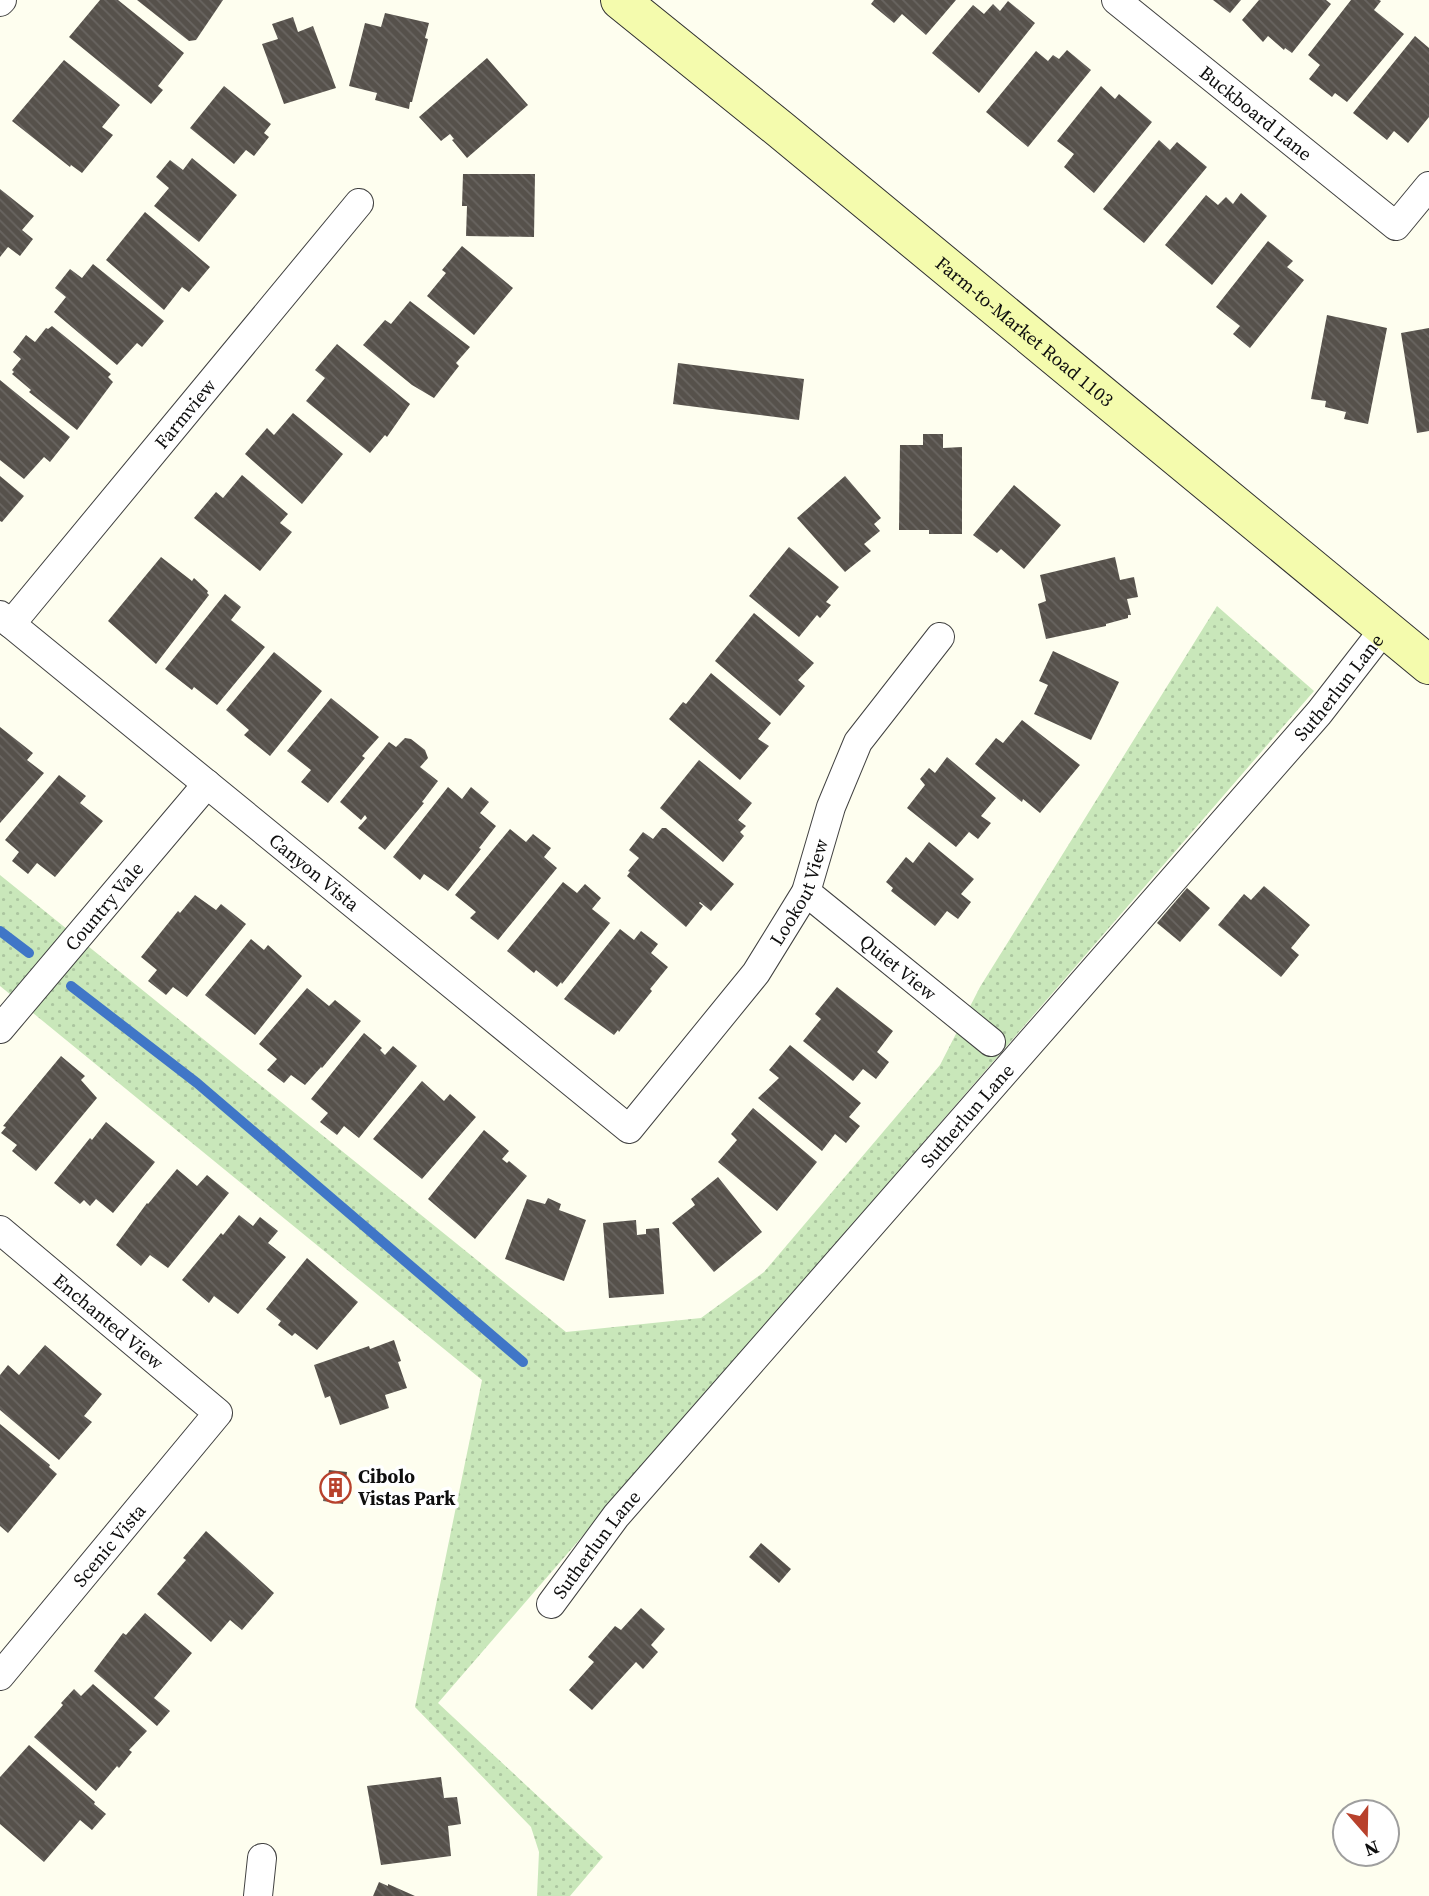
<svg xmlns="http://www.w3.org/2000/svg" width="1429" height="1896" font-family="'Source Serif 4',serif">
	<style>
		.park { fill: url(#park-dots) }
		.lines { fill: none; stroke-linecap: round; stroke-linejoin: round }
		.stream { stroke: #4076c7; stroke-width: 10 }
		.building { fill: url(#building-back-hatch) }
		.street-casing { stroke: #414141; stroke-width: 30 }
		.secondary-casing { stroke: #303030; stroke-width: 40 }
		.street { stroke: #fff; stroke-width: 28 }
		.secondary { stroke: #f4fbad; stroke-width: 38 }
		.labels { text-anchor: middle; stroke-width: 7; stroke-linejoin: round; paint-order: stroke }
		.street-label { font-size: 19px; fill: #0e0e0e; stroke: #fff }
		.poi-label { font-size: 19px; font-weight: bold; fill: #0e0e0e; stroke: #fff; text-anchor: start }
	</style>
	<defs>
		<pattern id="park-dots" width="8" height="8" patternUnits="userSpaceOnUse" patternTransform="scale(1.75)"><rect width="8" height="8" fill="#c9e7ba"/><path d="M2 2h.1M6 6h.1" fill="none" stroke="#abc59f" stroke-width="1.8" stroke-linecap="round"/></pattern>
		<pattern id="building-back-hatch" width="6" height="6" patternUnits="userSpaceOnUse" patternTransform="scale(1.75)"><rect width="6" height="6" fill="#56514b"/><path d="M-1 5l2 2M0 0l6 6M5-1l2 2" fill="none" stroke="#696561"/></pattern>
	</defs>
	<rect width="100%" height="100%" fill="#fefeef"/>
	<!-- park -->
	<path class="park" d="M1217,606l97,85 -876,1012 165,154 -33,39h-33l2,-44 -8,-25 -116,-120 67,-327 -482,-394v-111l566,457 135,-14 63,-46 176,-207 40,-78z"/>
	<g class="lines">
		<!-- stream -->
		<g class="stream">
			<path d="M0,931l29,22"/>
			<path d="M71,986l126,97 326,279"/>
		</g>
	</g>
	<!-- building -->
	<g class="building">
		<path d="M100,0h18l66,53 -26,33 5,4 -12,14 -82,-67z"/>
		<path d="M137,0h86l-27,40 -7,1z"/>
		<path d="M874,0h82l-30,35 -24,-21 -8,9 -23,-19z"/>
		<path d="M1213,0h28l-11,13z"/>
		<path d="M1259,0h67l5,4 -39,49 -7,-5 -1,2 -16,-14 -5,6 -21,-22z"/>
		<path d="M1351,0h28l2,1 -7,9 30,24 -57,68 -12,-9 -3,4 -23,-18 11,-14 -12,-10z"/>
		<path d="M1008,1l27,22 -56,70 -47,-40 41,-48 11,9 9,-10 7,7z"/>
		<path d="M385,13l44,10 -4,15 3,1 -16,63h-2l-1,7 -34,-9 2,-7 -28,-7 16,-63 16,4z"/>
		<path d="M293,17l5,15 15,-6 23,62 -52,16 -22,-60 16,-5 -6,-15z"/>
		<path d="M1415,36l14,12v69l-21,26 -14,-12 -7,9 -34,-27z"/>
		<path d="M1067,50l24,20 -63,77 -42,-35 50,-61 12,10 5,-6 6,4z"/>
		<path d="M487,58l41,47 -61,53 -15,-18 2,-1 -4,-5 -9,7 -22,-24z"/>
		<path d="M64,60l56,45 -18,22 11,8 -31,38 -11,-8 -1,2 -58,-46z"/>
		<path d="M224,86l47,38 -7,9 5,4 -15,19 -8,-6 -12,14 -44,-36z"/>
		<path d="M1101,86l14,13 4,-5 33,28 -58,71 -30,-26 10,-13 -17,-13z"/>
		<path d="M1159,140l11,10 7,-8 30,25 -63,76 -41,-34z"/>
		<path d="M192,158l45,37 -38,47 -45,-36 15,-18 -13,-11 14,-17 13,10z"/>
		<path d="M463,174h72l-1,63 -68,-1 1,-30h-5z"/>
		<path d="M0,189l34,27 -12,14 11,9 -13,17 -12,-9 -8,10z"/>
		<path d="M1241,193l26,23 -55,69 -47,-40 41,-50 12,10 8,-8 7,7z"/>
		<path d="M145,212l65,55 -21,25 -7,-5 -18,23 -58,-50z"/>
		<path d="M1268,241l25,20 -6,6 17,13 -54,68 -17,-14 7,-8 -24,-19z"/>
		<path d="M462,246l51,42 -39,47 -47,-39 19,-23 -4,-3z"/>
		<path d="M93,264l71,57 -22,26 -5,-4 -20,22 -63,-53 12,-15 -11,-9 15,-19 12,9z"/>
		<path d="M410,301l60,46 -14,16 3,3 -25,32 -22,-13 -49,-40 22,-25 6,4z"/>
		<path d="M1327,315l60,13 -19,96 -24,-5 2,-7 -21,-5 1,-6 -15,-2z"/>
		<path d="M52,326l59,48 -3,3 5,5 -36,48 -48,-38 2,-2 -19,-16 2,-2 -2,-2 9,-11 -8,-7 13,-17 9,7 11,-14 2,1z"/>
		<path d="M1429,328v103l-12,2 -16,-100z"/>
		<path d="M337,344l73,60 -23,33 -2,-2 -15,18 -64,-52 19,-23 -10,-8z"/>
		<path d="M678,363l126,16 -5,41 -126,-16z"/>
		<path d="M0,380l70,57 -20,25 -6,-5 -20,22 -24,-19z"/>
		<path d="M293,413l50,41 -41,50 -57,-50 22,-26 7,7z"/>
		<path d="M923,434h20v14l19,-1v87h-33v-4h-30l1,-85h23z"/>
		<path d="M242,475l46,39 -8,9 12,9 -32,39 -66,-53 22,-26 7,6z"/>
		<path d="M0,476l24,20 -22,26 -2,-1z"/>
		<path d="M845,476l36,42 -7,6 6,7 -16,13 7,7 -26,21 -48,-54z"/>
		<path d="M1014,485l47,40 -37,44 -23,-20 -4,4 -24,-18z"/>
		<path d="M789,547l50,40 -13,15 5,3 -11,13 -3,-3 -18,22 -50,-41z"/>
		<path d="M161,557l31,24 2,-3 14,13 -1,2 2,2 -53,69 -48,-43z"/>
		<path d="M1115,557l5,23 14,-3 4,20 -11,2 4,16h-3v3l-22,6v2l-60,13 -8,-35 8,-3 -6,-26z"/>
		<path d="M225,594l16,13 -10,13 34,27 -48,58 -23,-18 -2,3 -27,-21z"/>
		<path d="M754,613l60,50 -16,17 7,6 -25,30 -65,-55z"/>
		<path d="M1053,651l66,31 -28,58 -57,-26 14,-29 -9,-4z"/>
		<path d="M274,652l48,39 -52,65 -26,-21 5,-5 -23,-20z"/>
		<path d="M711,673l60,50 -13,16 11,7 -29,34 -71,-61 14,-17 3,2z"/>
		<path d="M331,698l48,39 -17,19 3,2 -37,45 -27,-21 10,-12 -24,-19z"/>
		<path d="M1022,720l58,45 -40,48 -17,-14 -1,3 -47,-38 21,-26 7,5z"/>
		<path d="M0,727l33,26 -6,7 17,13 -44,50z"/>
		<path d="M405,738l6,1 14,11 3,8 -8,9 18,14 -16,21 2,1 -39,47 -27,-22 9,-10 -2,-3 -4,5 -21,-18 49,-60 7,5z"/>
		<path d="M947,757l49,41 -15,18 10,7 -13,16 -9,-7 -13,15 -49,-39 18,-23 -5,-6 9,-11 6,5z"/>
		<path d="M699,760l53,43 -14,17 8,6 -6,6 4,4 -21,26 -63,-54z"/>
		<path d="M59,775l27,21 -6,7 23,18 -48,56 -18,-14 -9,11 -16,-13 7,-9 -14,-12z"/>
		<path d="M448,787l14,12 9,-12 18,15 -9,11 16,13 -17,22 2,1 -33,42 -24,-17 -4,6 -27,-23z"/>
		<path d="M662,828h4l68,56 -23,27 -11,-9 -1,1 4,3 -17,21 -59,-51 3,-4 -2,-1 11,-13 -10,-8 14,-18 10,7z"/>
		<path d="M510,829l16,13 7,-8 18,14 -7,9 13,11 -59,72 -28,-22 6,-6 -21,-17z"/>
		<path d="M929,842l45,37 -13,15 10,8 -13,17 -11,-8 -12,15 -44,-35 2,-3 -7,-6 20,-25 7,6z"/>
		<path d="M563,882l14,11 8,-9 16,14 -9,11 18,14 -48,61 -1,-2 -4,5 -21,-17 -2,3 -27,-22z"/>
		<path d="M1264,886l46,39 -19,23 8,7 -18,22 -63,-52 26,-31 7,6z"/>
		<path d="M1187,888l23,20 -30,34 -23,-19z"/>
		<path d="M195,895l21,15 5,-6 25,20 -59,73 -14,-10 -7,8 -18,-14 9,-11 -16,-13 37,-46 2,2z"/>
		<path d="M620,929l14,11 7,-9 17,13 -7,9 17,14 -18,22 2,2 -33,41 -1,-2 -4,5 -50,-36z"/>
		<path d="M251,939l13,11 4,-5 34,31 -47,59 -50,-40z"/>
		<path d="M837,987l56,44 -16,21 12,10 -13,17 -13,-10 -10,12 -50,-40 18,-22 -6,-5z"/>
		<path d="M307,988l22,18 6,-6 26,21 -39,47 -1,-1 -16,18 -14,-10 -7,8 -17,-13 10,-11 -18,-15z"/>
		<path d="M364,1033l18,15 -2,2 5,5 8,-9 24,20 -58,72 -15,-12 -7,9 -17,-13 8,-9 -17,-14z"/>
		<path d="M790,1045l71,58 -12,14 11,9 -14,17 -11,-9 -13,17 -64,-53 21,-20 -10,-8z"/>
		<path d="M61,1056l24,20 -4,4 16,18 -61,73 -24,-20 5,-6 -16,-12 5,-6 -3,-1z"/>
		<path d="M422,1081l22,20 6,-7 26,23 -54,62 -49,-40z"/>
		<path d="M753,1108l64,54 -40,49 -59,-49 19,-22 -6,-6z"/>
		<path d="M106,1122l49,40 -42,51 -17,-14 -6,7 -6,-6 -4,4 -26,-21 36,-45 2,2z"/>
		<path d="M484,1130l25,21 -7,8 5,4 2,-2 18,15 -52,63 -47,-40z"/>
		<path d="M177,1169l20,17 10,-11 22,18 -61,75 -18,-13 -9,11 -25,-21 31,-42 1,1z"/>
		<path d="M718,1177l44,55 -48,40 -42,-49 23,-18 -4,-6z"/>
		<path d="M548,1198l13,6 -2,6 27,10 -22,61 -59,-22 22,-60 18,5z"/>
		<path d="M239,1215l14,11 7,-9 18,14 -10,12 18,14 -48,57 -24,-18 -5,7 -27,-23 39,-47 2,2z"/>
		<path d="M636,1220l1,15 9,-1v-5l13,-1 5,66 -55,4 -6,-75z"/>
		<path d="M307,1258l51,44 -41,48 -22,-17 -3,3 -14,-11 3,-4 -15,-12z"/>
		<path d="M394,1340l7,21 -3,1 9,26 -22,7 4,13 -49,17 -10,-29 -5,2 -11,-33 55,-19 1,3z"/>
		<path d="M45,1345l57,49 -18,22 8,6 -33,38 -59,-50v-35l8,-10 11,10z"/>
		<path d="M0,1424l50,41 -1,2 8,7 -49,59 -8,-7z"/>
		<path d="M329,1470l18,2 -4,32 -20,-3z"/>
		<path d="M206,1531l68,62 -32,37 -12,-10 -19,22 -54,-48 29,-34 -3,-2z"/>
		<path d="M761,1543l30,26 -12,14 -30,-26z"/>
		<path d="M641,1608l24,21 -14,16 7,7 -15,17 -7,-7 -44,48 -23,-20 25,-28 -6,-5 27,-31 6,4z"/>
		<path d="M145,1613l47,40 -38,45 16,13 -13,15 -63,-55 29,-38 3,2z"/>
		<path d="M93,1684l54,47 -18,19 3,2 -13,16 -2,-2 -21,25 -62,-54 23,-25 6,-7 -2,-2 13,-14 7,7z"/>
		<path d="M29,1745l66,57 -1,2 12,10 -14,16 -12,-10 -36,42 -44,-38v-47z"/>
		<path d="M441,1777l3,21 13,-1 4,27 -13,2 3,30 -70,9 -14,-79z"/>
		<path d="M379,1882l9,4v-2l27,12h-42z"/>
	</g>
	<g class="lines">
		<defs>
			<g id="street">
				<path id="s1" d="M1116,0l280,226 33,-40"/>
				<path d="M0,2l2,-2"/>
				<path id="s2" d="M0,615l629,514 127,-156 50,-81 25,-85 27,-65 82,-105"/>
				<path id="s3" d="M11,624l348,-421"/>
				<path id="s4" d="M806,892l185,150"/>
				<path id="s5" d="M0,1029l207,-245"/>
				<path id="s6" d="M0,1230l218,183 -218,263"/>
				<path id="s7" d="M551,1604l65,-88 703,-803 66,-85"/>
				<path d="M258,1896l4,-38"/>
			</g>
			<g id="secondary">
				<path id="s8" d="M620,0l161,130 648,535"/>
			</g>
		</defs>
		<!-- street casing -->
		<use href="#street" class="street-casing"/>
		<!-- secondary casing -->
		<use href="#secondary" class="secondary-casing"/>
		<!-- street -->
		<use href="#street" class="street"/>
		<!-- secondary -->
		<use href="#secondary" class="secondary"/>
	</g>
	<!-- icons -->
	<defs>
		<symbol id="building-ring" viewBox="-11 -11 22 22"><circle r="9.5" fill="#fff" stroke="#b8412c" stroke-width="1.5"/><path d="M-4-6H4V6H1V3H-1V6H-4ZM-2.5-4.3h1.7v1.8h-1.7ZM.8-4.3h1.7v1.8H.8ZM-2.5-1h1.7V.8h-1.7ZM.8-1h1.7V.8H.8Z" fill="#b8412c"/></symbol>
	</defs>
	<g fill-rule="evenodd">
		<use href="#building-ring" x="318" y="1470" width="35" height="35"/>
	</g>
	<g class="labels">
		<!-- street labels -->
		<g class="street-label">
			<text dy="7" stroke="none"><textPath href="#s1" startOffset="180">Buckboard Lane</textPath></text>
			<text dy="7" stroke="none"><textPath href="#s8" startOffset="523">Farm-to-Market Road 1103</textPath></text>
			<text dy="7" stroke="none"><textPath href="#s3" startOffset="273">Farmview</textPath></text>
			<text dy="7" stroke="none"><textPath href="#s7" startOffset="1209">Sutherlun Lane</textPath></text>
			<text dy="7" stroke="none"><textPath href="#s2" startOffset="406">Canyon Vista</textPath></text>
			<text dy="7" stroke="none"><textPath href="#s2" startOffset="1106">Lookout View</textPath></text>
			<text dy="7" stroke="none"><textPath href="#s5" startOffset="161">Country Vale</textPath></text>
			<text dy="7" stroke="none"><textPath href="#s4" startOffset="119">Quiet View</textPath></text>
			<text dy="7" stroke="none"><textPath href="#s7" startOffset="642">Sutherlun Lane</textPath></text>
			<text dy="7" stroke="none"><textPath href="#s6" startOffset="142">Enchanted View</textPath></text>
			<text transform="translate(109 1545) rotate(-50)" y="7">Scenic Vista</text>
			<text dy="7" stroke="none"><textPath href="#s7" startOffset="75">Sutherlun Lane</textPath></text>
		</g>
		<!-- poi labels -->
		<g class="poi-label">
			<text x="358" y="1483">Cibolo<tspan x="358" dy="22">Vistas Park</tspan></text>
		</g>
	</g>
	<!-- north arrow -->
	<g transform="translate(1366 1833) rotate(160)"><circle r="33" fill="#ffffff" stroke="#9f9f9f" stroke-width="2"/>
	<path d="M0-5L12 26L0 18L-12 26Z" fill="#b8412c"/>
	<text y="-10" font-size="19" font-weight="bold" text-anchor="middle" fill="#0e0e0e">N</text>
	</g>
</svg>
